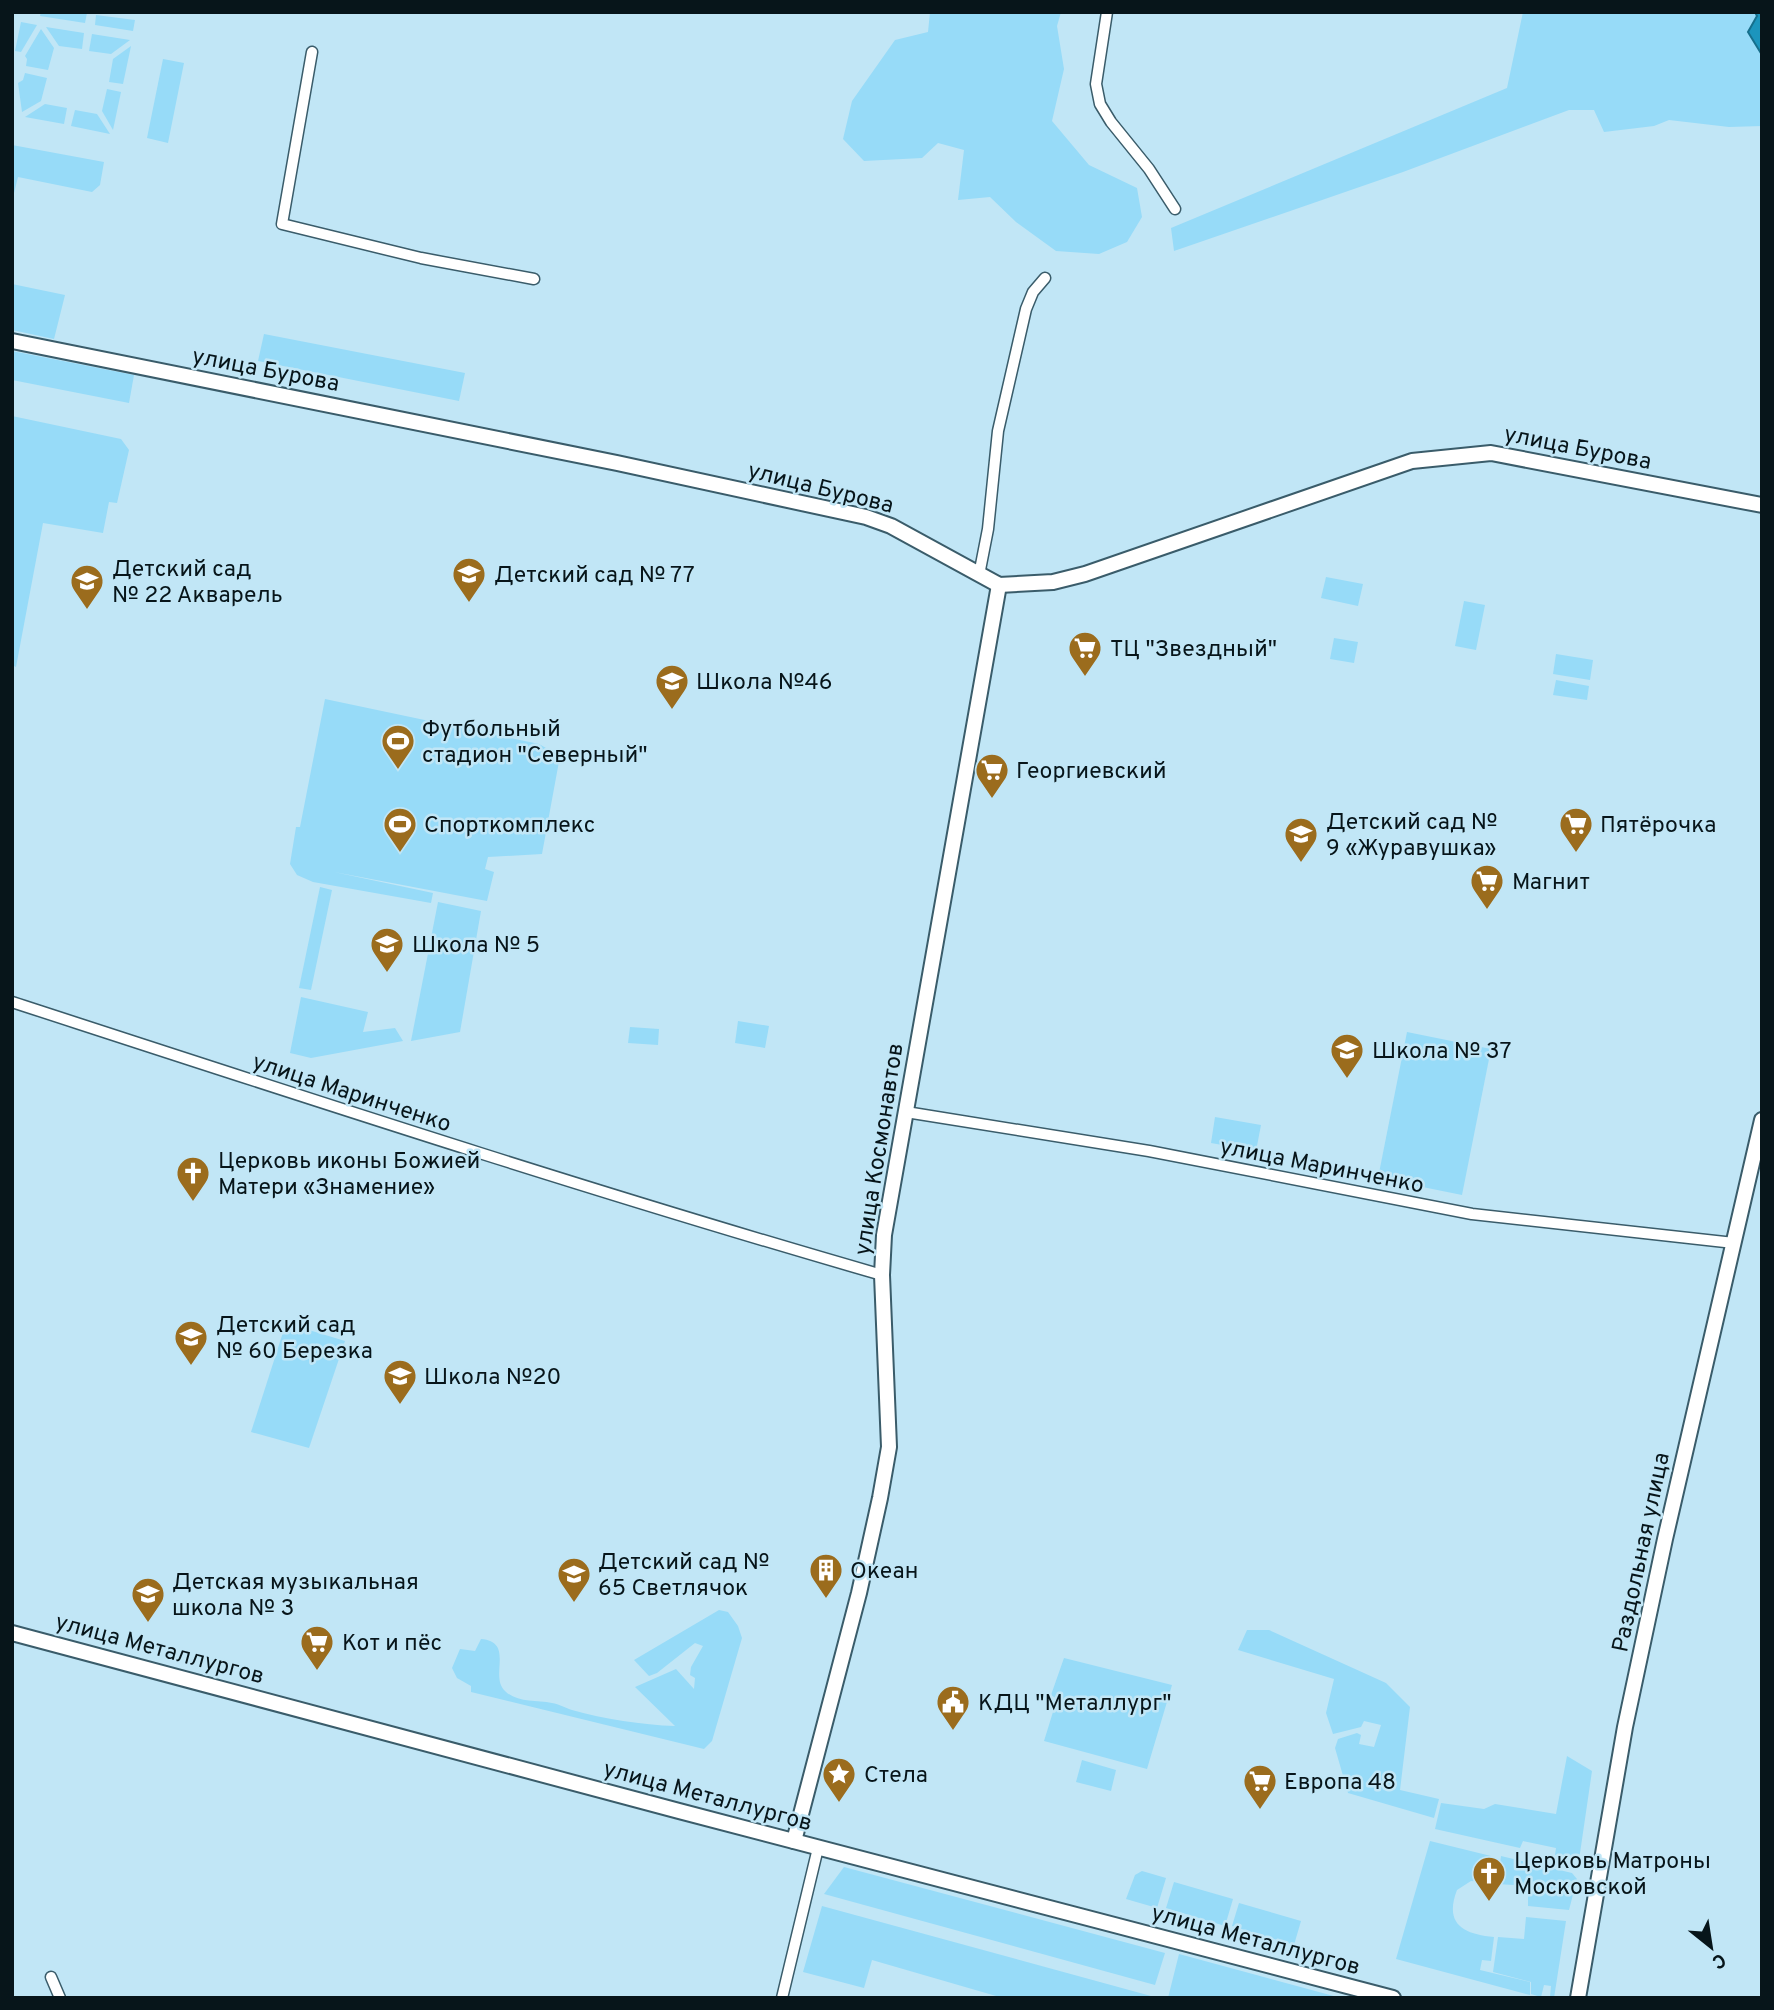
<svg xmlns="http://www.w3.org/2000/svg" width="1774" height="2010" font-family="Overpass,sans-serif">
	<style>
		.green { fill: #97dbf8 }
		.water { fill: #1c95bd; stroke: #166f8c; stroke-width: 2 }
		.lines { fill: none; stroke-linecap: round; stroke-linejoin: round }
		.street-casing { stroke: #3a5c6a; stroke-width: 13 }
		.secondary-casing { stroke: #3a5c6a; stroke-width: 18 }
		.street { stroke: #fff; stroke-width: 10 }
		.secondary { stroke: #fff; stroke-width: 14 }
		.labels { text-anchor: middle; stroke-width: 5; stroke-linejoin: round; paint-order: stroke }
		.street-label { font-size: 23px; fill: #07151a; stroke: #c1e6f6 }
		.poi-label { font-size: 23px; fill: #07151a; stroke: #c1e6f6; text-anchor: start }
	</style>
	<rect width="100%" height="100%" fill="#c1e6f6"/>
	<!-- green -->
	<g class="green">
		<path d="M41,12h44l2,1 -2,10 -45,-7z"/>
		<path d="M930,12h131l-4,14 7,43 -12,52 37,44 48,23 5,29 -15,25 -28,12 -43,-3 -40,-29 -26,-25 -32,3 6,-50 -26,-7 -16,15 -58,3 -21,-22 9,-38 43,-61 33,-8z"/>
		<path d="M1523,12h239v114l-33,1 -60,-7 -15,6 -50,6 -10,-22h-25l-166,62 -229,79 -3,-23 336,-140z"/>
		<path d="M96,15l39,5 -2,11 -38,-6z"/>
		<path d="M21,22l16,3 -16,27 -6,-1z"/>
		<path d="M46,27l38,6 -2,16 -23,-3z"/>
		<path d="M41,29l13,19 -6,22 -22,-4 1,-7 -2,-3z"/>
		<path d="M92,34l38,6 -19,14 -22,-3z"/>
		<path d="M131,46l-8,38 -14,-2 4,-23z"/>
		<path d="M163,59l21,4 -16,80 -21,-5z"/>
		<path d="M25,73l22,5 -6,23 -19,11 -4,-29 5,-3z"/>
		<path d="M107,89l14,3 -8,38 -11,-19z"/>
		<path d="M45,104l22,4 -3,16 -39,-7z"/>
		<path d="M75,110l22,4 13,20 -39,-8z"/>
		<path d="M12,145l92,17 -4,23 -8,7 -74,-15 -6,24z"/>
		<path d="M12,284l53,11 -11,44 -42,-9z"/>
		<path d="M264,334l201,39 -6,28 -201,-40z"/>
		<path d="M12,351l122,24 -5,28 -117,-23z"/>
		<path d="M12,416l109,23 8,11 -12,53 -8,-1 -6,31 -60,-10 -27,144 -4,-2z"/>
		<path d="M1326,577l37,7 -5,22 -37,-8z"/>
		<path d="M1464,601l21,4 -9,45 -21,-4z"/>
		<path d="M1334,638l24,4 -4,21 -24,-4z"/>
		<path d="M1556,654l37,6 -3,20 -37,-6z"/>
		<path d="M1556,680l33,6 -2,14 -34,-5z"/>
		<path d="M325,699l214,45 21,12 -18,98 -54,3 -3,12 9,3 -7,29 -153,-29 99,21 -2,10 -118,-21 -16,-7 -7,-11 6,-37h4z"/>
		<path d="M320,887l12,3 -21,100 -12,-2z"/>
		<path d="M438,902l43,9 -21,121 -49,9z"/>
		<path d="M301,997l67,15 -5,20 32,-4 8,13 -92,17 -21,-5z"/>
		<path d="M738,1021l31,5 -4,22 -30,-5z"/>
		<path d="M630,1027l29,2 -1,16 -30,-2z"/>
		<path d="M1407,1032l84,17 -29,146 -84,-17z"/>
		<path d="M1215,1117l46,8 -5,26 -45,-8z"/>
		<path d="M286,1323l59,18 -36,107 -58,-16z"/>
		<path d="M719,1610l9,2 10,14 4,12 -30,103 -8,8 -233,-57v-6l-14,-8 -5,-10 8,-19 15,2 6,-12c34,3 8,37 24,52 12,12 31,9 47,12 7,1 14,5 20,7 32,9 70,15 103,16l-40,-39 41,-18 18,20 1,-11 -5,-3 1,-8 12,-21 -8,-3 -38,30 -8,3 -15,-16z"/>
		<path d="M1247,1630h22l117,53 24,24 -10,83 39,9 -5,19 -86,-25 -13,-45 3,-9 19,-6 4,2 -2,9 15,3 7,-22 -17,-4 -3,6 -28,7 -7,-21 8,-34 -96,-29z"/>
		<path d="M1064,1658l108,27 -25,84 -103,-28 13,-42 -6,-4z"/>
		<path d="M1567,1756l25,15 -13,89 -24,-5 1,-7 -33,-7 -3,7 -85,-19 6,-26 43,6 11,-5 61,10z"/>
		<path d="M1082,1760l34,10 -5,21 -35,-9z"/>
		<path d="M1430,1841l61,15 -6,26 -14,-1 -14,9c-13,34 6,44 37,47l-3,24 -9,-1 -2,10 50,12v13l-134,-36z"/>
		<path d="M1501,1856l71,17 5,6 -8,31 -41,-4v-20l-31,-2z"/>
		<path d="M844,1867l321,86 -10,32 -331,-91z"/>
		<path d="M1142,1871l24,7 -9,30 -31,-9 9,-24z"/>
		<path d="M1174,1882l59,17 -8,27 -59,-18z"/>
		<path d="M1239,1903l62,18 -7,24 -62,-19z"/>
		<path d="M822,1906l329,90 -148,2 -131,-38 -8,28 -61,-16z"/>
		<path d="M1526,1917l40,4 -12,77 -4,-1 1,-11 -7,-1 -3,12 -10,-3v-12l-38,-10 5,-35 26,2z"/>
		<path d="M1179,1954l162,44h-173z"/>
	</g>
	<!-- water -->
	<path class="water" d="M1755,12h7v43l-14,-23 9,-16z"/>
	<g class="lines">
		<defs>
			<g id="street">
				<path d="M1107,12l-11,72 4,20 11,18 38,47 26,40"/>
				<path d="M312,52l-30,172 139,34 113,21"/>
				<path d="M979,575l9,-46 10,-98 28,-122 7,-17 12,-14"/>
				<path d="M12,1002c289,94 578,189 870,273"/>
				<path d="M906,1112l243,39 323,63 262,29"/>
				<path d="M51,1977l9,21"/>
				<path d="M782,1998l36,-150"/>
			</g>
			<g id="secondary">
				<path d="M12,341l605,122 249,54 25,9 108,59 54,-3 32,-8 327,-113 79,-8 271,52"/>
				<path d="M12,1633l667,178 714,187"/>
				<path d="M794,1841l65,-248 21,-95 9,-51 -7,-172 2,-40 115,-650"/>
				<path d="M1578,1998l47,-271 40,-188 97,-419"/>
			</g>
		</defs>
		<!-- street casing -->
		<use href="#street" class="street-casing"/>
		<!-- secondary casing -->
		<use href="#secondary" class="secondary-casing"/>
		<!-- street -->
		<use href="#street" class="street"/>
		<!-- secondary -->
		<use href="#secondary" class="secondary"/>
	</g>
	<!-- icons -->
	<defs>
		<symbol id="school-pin" viewBox="-11 -11 22 30"><path d="M0 17L-7.5 6A9.5 9.5 0 1 1 7.5 6Z" fill="#9b6c1d" stroke="#c1e6f6"/><path d="M0-5L7-2L0 1L-7-2ZM-4 1L0 2.5L4 1V4Q0 6-4 4Z" fill="#fff"/></symbol>
		<symbol id="supermarket-pin" viewBox="-11 -11 22 30"><path d="M0 17L-7.5 6A9.5 9.5 0 1 1 7.5 6Z" fill="#9b6c1d" stroke="#c1e6f6"/><path d="M-6-5.5h2.5l.6 2H6L4.5 2H-2.5L-4.4-4H-6ZM-1.5 3.2a1.3 1.3 0 1 0 .1 0ZM3 3.2a1.3 1.3 0 1 0 .1 0Z" fill="#fff"/></symbol>
		<symbol id="stadium-pin" viewBox="-11 -11 22 30"><path d="M0 17L-7.5 6A9.5 9.5 0 1 1 7.5 6Z" fill="#9b6c1d" stroke="#c1e6f6"/><path d="M0-5a6.5 5 0 1 0 0 10a6.5 5 0 1 0 0-10ZM-3.5-1.8h7v3.6h-7Z" fill="#fff"/></symbol>
		<symbol id="church-pin" viewBox="-11 -11 22 30"><path d="M0 17L-7.5 6A9.5 9.5 0 1 1 7.5 6Z" fill="#9b6c1d" stroke="#c1e6f6"/><path d="M-1.2-6h2.4v3.5h3.3v2.4h-3.3V6h-2.4V-.1h-3.3v-2.4h3.3Z" fill="#fff"/></symbol>
		<symbol id="building-pin" viewBox="-11 -11 22 30"><path d="M0 17L-7.5 6A9.5 9.5 0 1 1 7.5 6Z" fill="#9b6c1d" stroke="#c1e6f6"/><path d="M-4-6H4V6H1V3H-1V6H-4ZM-2.5-4.3h1.7v1.8h-1.7ZM.8-4.3h1.7v1.8H.8ZM-2.5-1h1.7V.8h-1.7ZM.8-1h1.7V.8H.8Z" fill="#fff"/></symbol>
		<symbol id="civic-pin" viewBox="-11 -11 22 30"><path d="M0 17L-7.5 6A9.5 9.5 0 1 1 7.5 6Z" fill="#9b6c1d" stroke="#c1e6f6"/><path d="M-.6-6.5H3V-4.5H.6V-3L4-1V1h2V6H-6V1h2V-1L-.6-3ZM-1.2 2.5V6h2.4V2.5Z" fill="#fff"/></symbol>
		<symbol id="sight-pin" viewBox="-11 -11 22 30"><path d="M0 17L-7.5 6A9.5 9.5 0 1 1 7.5 6Z" fill="#9b6c1d" stroke="#c1e6f6"/><path d="M0-6L1.8-2.2L6-1.7L2.9 1.2L3.7 5.4L0 3.3L-3.7 5.4L-2.9 1.2L-6-1.7L-1.8-2.2Z" fill="#fff"/></symbol>
	</defs>
	<g fill-rule="evenodd">
		<use href="#school-pin" x="450" y="555" width="38" height="52"/>
		<use href="#school-pin" x="68" y="562" width="38" height="52"/>
		<use href="#supermarket-pin" x="1066" y="629" width="38" height="52"/>
		<use href="#school-pin" x="653" y="662" width="38" height="52"/>
		<use href="#stadium-pin" x="379" y="722" width="38" height="52"/>
		<use href="#supermarket-pin" x="973" y="751" width="38" height="52"/>
		<use href="#stadium-pin" x="381" y="805" width="38" height="52"/>
		<use href="#supermarket-pin" x="1557" y="805" width="38" height="52"/>
		<use href="#school-pin" x="1282" y="815" width="38" height="52"/>
		<use href="#supermarket-pin" x="1468" y="862" width="38" height="52"/>
		<use href="#school-pin" x="368" y="925" width="38" height="52"/>
		<use href="#school-pin" x="1328" y="1031" width="38" height="52"/>
		<use href="#church-pin" x="174" y="1154" width="38" height="52"/>
		<use href="#school-pin" x="172" y="1318" width="38" height="52"/>
		<use href="#school-pin" x="381" y="1357" width="38" height="52"/>
		<use href="#building-pin" x="807" y="1551" width="38" height="52"/>
		<use href="#school-pin" x="555" y="1555" width="38" height="52"/>
		<use href="#school-pin" x="129" y="1575" width="38" height="52"/>
		<use href="#supermarket-pin" x="298" y="1623" width="38" height="52"/>
		<use href="#civic-pin" x="934" y="1683" width="38" height="52"/>
		<use href="#sight-pin" x="820" y="1755" width="38" height="52"/>
		<use href="#supermarket-pin" x="1241" y="1762" width="38" height="52"/>
		<use href="#church-pin" x="1470" y="1854" width="38" height="52"/>
	</g>
	<g class="labels">
		<!-- street labels -->
		<g class="street-label">
			<text transform="translate(266 369) rotate(11)" y="8">улица Бурова</text>
			<text transform="translate(1578 447) rotate(11)" y="8">улица Бурова</text>
			<text transform="translate(821 487) rotate(14)" y="8">улица Бурова</text>
			<text transform="translate(352 1092) rotate(18)" y="8">улица Маринченко</text>
			<text transform="translate(878 1149) rotate(-81)" y="8">улица Космонавтов</text>
			<text transform="translate(1322 1165) rotate(11)" y="8">улица Маринченко</text>
			<text transform="translate(1640 1552) rotate(-78)" y="8">Раздольная улица</text>
			<text transform="translate(160 1648) rotate(15)" y="8">улица Металлургов</text>
			<text transform="translate(708 1795) rotate(15)" y="8">улица Металлургов</text>
			<text transform="translate(1256 1939) rotate(15)" y="8">улица Металлургов</text>
		</g>
		<!-- poi labels -->
		<g class="poi-label">
			<text x="112" y="576">Детский сад<tspan x="112" dy="26">№ 22 Акварель</tspan></text>
			<text x="494" y="582">Детский сад № 77</text>
			<text x="1110" y="656">ТЦ "Звездный"</text>
			<text x="696" y="689">Школа №46</text>
			<text x="422" y="736">Футбольный<tspan x="422" dy="26">стадион "Северный"</tspan></text>
			<text x="1016" y="778">Георгиевский</text>
			<text x="1326" y="829">Детский сад №<tspan x="1326" dy="26">9 «Журавушка»</tspan></text>
			<text x="424" y="832">Спорткомплекс</text>
			<text x="1600" y="832">Пятёрочка</text>
			<text x="1512" y="889">Магнит</text>
			<text x="412" y="952">Школа № 5</text>
			<text x="1372" y="1058">Школа № 37</text>
			<text x="218" y="1168">Церковь иконы Божией<tspan x="218" dy="26">Матери «Знамение»</tspan></text>
			<text x="216" y="1332">Детский сад<tspan x="216" dy="26">№ 60 Березка</tspan></text>
			<text x="424" y="1384">Школа №20</text>
			<text x="598" y="1569">Детский сад №<tspan x="598" dy="26">65 Светлячок</tspan></text>
			<text x="850" y="1578">Океан</text>
			<text x="172" y="1589">Детская музыкальная<tspan x="172" dy="26">школа № 3</tspan></text>
			<text x="342" y="1650">Кот и пёс</text>
			<text x="978" y="1710">КДЦ "Металлург"</text>
			<text x="864" y="1782">Стела</text>
			<text x="1284" y="1789">Европа 48</text>
			<text x="1514" y="1868">Церковь Матроны<tspan x="1514" dy="26">Московской</tspan></text>
		</g>
	</g>
	<!-- border -->
	<rect width="1774" height="2010" fill="none" stroke="#07151a" stroke-width="28"/>
	<!-- north arrow -->
	<g transform="translate(1711 1947) rotate(150)" stroke="#c1e6f6" stroke-width="5" paint-order="stroke">
	<path d="M0-5L12 26L0 18L-12 26Z" fill="#07151a"/>
	<text y="-10" font-size="19" font-weight="bold" text-anchor="middle" fill="#07151a">С</text>
	</g>
</svg>
